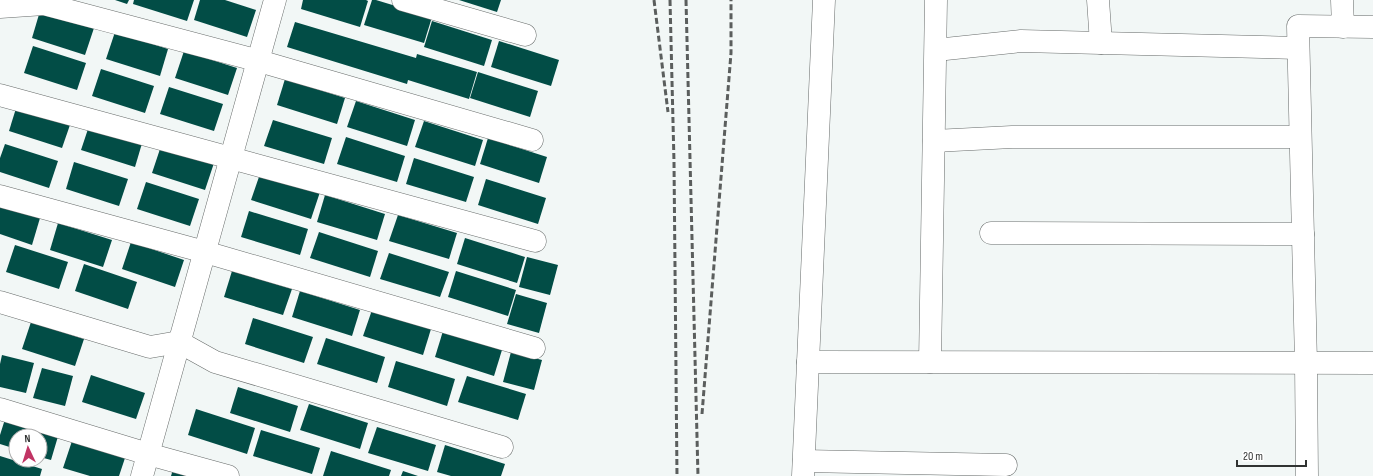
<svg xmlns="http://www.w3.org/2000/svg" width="1373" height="476" font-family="'Sofia Sans Condensed',sans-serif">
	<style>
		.building { fill: #024d46 }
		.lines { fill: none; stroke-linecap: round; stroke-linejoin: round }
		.minor-casing { stroke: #676b6a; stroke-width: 23 }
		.minor { stroke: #fff; stroke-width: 22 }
		.rail { stroke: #5b5e5d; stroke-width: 3; stroke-dasharray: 6 3; stroke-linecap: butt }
	</style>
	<rect width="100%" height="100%" fill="#f2f7f6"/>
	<!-- building -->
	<g class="building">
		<path d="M115,0h14l-2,4z"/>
		<path d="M134,0h60l-7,21 -54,-17z"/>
		<path d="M200,0h25l31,10 -9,27 -53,-17z"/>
		<path d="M303,0h63l2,1 -8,26 -59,-18z"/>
		<path d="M372,0h4l56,17 -8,26 -60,-18z"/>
		<path d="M459,0h42l-4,12z"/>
		<path d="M40,11l54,17 -9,27 -53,-17z"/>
		<path d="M432,21l60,19 -8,26 -60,-19z"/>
		<path d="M295,22l121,36 1,-4 60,18 -8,27 -61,-19 -1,4 -120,-37z"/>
		<path d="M115,32l53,17 -8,27 -54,-17z"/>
		<path d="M499,41l60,19 -8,26 -60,-19z"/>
		<path d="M33,46l53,17 -9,27 -53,-17z"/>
		<path d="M184,51l53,17 -9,27 -53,-17z"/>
		<path d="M101,69l53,17 -9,27 -53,-17z"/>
		<path d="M478,72l60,19 -8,26 -60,-19z"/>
		<path d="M285,79l60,19 -8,26 -60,-19z"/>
		<path d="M169,87l54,17 -9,27 -54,-17z"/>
		<path d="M356,101l59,19 -8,26 -60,-19z"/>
		<path d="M17,105l54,17 -9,26 -53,-17z"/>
		<path d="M273,120l59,18 -8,26 -60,-18z"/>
		<path d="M424,121l59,19 -8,26 -60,-19z"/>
		<path d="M90,123l53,17 -8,27 -54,-17z"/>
		<path d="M346,137l59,19 -8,26 -60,-18z"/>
		<path d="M488,138l59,19 -8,26 -59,-19z"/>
		<path d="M5,144l53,17 -9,27 -49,-16v-14z"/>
		<path d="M161,146l53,17 -9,27 -53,-17z"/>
		<path d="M414,158l60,19 -8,25 -60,-18z"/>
		<path d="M74,162l54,17 -9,27 -53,-17z"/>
		<path d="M260,174l60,18 -9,27 -60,-19z"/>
		<path d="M486,179l60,19 -8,26 -60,-19z"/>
		<path d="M146,182l53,17 -9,27 -53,-17z"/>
		<path d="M325,195l60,19 -8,26 -60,-18z"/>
		<path d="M0,204l40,14 -8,27 -32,-11z"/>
		<path d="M249,211l59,18 -8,26 -59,-18z"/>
		<path d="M398,215l59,18 -8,26 -60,-18z"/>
		<path d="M58,223l54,17 -9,27 -53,-17z"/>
		<path d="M319,232l59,19 -8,26 -60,-19z"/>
		<path d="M465,238l60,19 -8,26 -60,-19z"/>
		<path d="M131,242l53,18 -9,27 -53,-18z"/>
		<path d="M15,245l53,17 -9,27 -53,-17z"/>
		<path d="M389,253l60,19 -9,25 -60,-18z"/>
		<path d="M527,257l31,8 -8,30 -31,-8z"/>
		<path d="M84,264l53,18 -9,27 -53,-18z"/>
		<path d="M232,271l60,18 -9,26 -59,-18z"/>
		<path d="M456,271l60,19 -8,26 -60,-19z"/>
		<path d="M300,291l60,19 -8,26 -60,-19z"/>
		<path d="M516,294l31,9 -8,30 -32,-9z"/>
		<path d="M372,310l59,19 -8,26 -60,-19z"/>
		<path d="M253,318l60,19 -9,26 -59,-19z"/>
		<path d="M31,322l53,17 -9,27 -53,-17z"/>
		<path d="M443,331l59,19 -8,26 -59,-19z"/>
		<path d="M326,338l59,19 -8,26 -60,-19z"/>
		<path d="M511,352l31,8 -8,30 -31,-8z"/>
		<path d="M2,355l32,8 -8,30 -26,-6v-23z"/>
		<path d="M396,361l59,18 -8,27 -59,-19z"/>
		<path d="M42,368l31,8 -8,30 -32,-8z"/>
		<path d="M91,375l54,18 -9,26 -54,-17z"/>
		<path d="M467,376l59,18 -8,26 -60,-18z"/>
		<path d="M238,387l60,19 -8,26 -60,-19z"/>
		<path d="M309,404l59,19 -8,26 -60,-19z"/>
		<path d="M196,409l59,19 -8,26 -59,-19z"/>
		<path d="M6,416l53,17 -8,27 -11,-3v-21h-24v13l-16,-5v-9z"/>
		<path d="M377,427l59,18 -8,26 -60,-18z"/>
		<path d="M261,430l59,18 -8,26 -59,-18z"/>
		<path d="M72,441l53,17 -6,18h-29l-27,-8z"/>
		<path d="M445,445l60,19 -4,12h-50l-14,-4z"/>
		<path d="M331,451l60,19 -2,6h-66z"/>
		<path d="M0,456l42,13 -2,7h-40z"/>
		<path d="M174,466l32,10h-35z"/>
		<path d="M403,471l15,5h-17z"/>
	</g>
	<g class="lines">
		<defs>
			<g id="minor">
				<path d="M403,0l122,35"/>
				<path d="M1098,0l3,43"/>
				<path d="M1342,0l1,27"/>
				<path d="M0,7l44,-3 215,57 273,79"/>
				<path d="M936,50l85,-9 277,7"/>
				<path d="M0,95l535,146"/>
				<path d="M934,141l78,-4h288"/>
				<path d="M0,196l205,56 329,96"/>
				<path d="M991,233l312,1"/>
				<path d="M0,302l150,45 29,-5 36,20 287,85"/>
				<path d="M808,362l565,1"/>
				<path d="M930,362l6,-362"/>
				<path d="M0,409l148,45 80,22"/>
				<path d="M804,461l202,4"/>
				<path d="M142,476l133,-476"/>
				<path d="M803,476l21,-476"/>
				<path d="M1307,476l-1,-113 -8,-337 75,1"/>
			</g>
		</defs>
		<!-- minor casing -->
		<use href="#minor" class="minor-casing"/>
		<!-- minor -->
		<use href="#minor" class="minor"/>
		<!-- rail -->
		<g class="rail">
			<path d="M654,0l14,112"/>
			<path d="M670,0l4,162 3,314"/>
			<path d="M686,0l12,476"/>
			<path d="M702,414l29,-361v-53"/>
		</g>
	</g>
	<!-- north arrow -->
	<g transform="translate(28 448) rotate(356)"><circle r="19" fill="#ffffff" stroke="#adadad"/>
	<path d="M0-3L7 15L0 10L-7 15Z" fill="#c13464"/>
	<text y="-6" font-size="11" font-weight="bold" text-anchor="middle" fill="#313332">N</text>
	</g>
	<!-- scale -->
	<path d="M1237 460v6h69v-6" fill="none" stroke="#313332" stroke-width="2"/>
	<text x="1243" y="460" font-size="12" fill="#313332" stroke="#ffffff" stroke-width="3" paint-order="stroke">20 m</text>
</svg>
